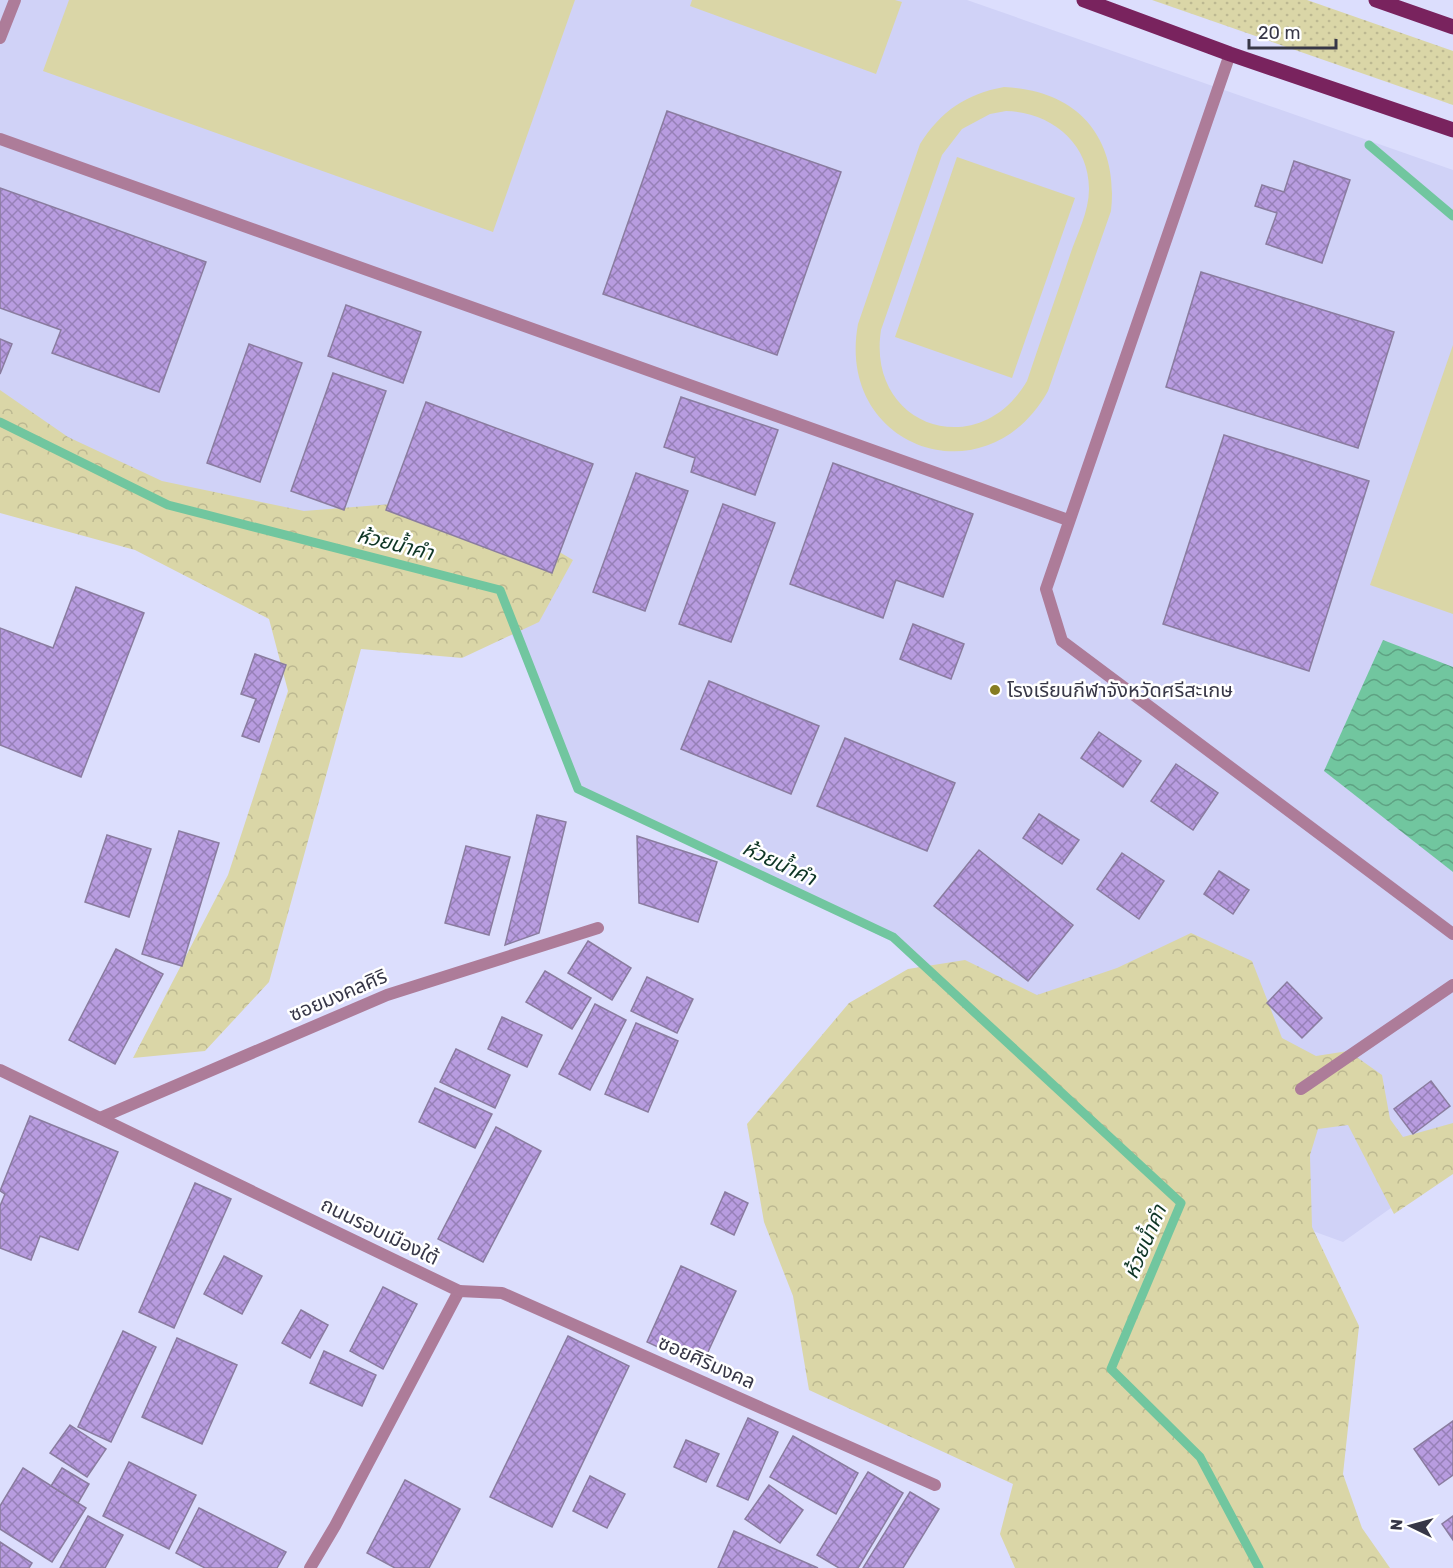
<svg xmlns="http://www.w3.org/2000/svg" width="1453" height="1568" font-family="Rubik,'Noto Sans Thai',sans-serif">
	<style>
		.built { fill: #d0d2f7 }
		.grass { fill: url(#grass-dots) }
		.forest { fill: url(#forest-crowns) }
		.garden { fill: #dad6a7; fill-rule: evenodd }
		.water { fill: url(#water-waves) }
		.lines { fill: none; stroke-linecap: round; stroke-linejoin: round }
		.stream { stroke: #71c69f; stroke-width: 9 }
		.building { fill: url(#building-cross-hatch); stroke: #8a7c9f; stroke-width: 1.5 }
		.service { stroke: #ad7c99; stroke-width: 12 }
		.minor { stroke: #ad7c99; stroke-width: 12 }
		.primary { stroke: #79235e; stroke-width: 15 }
		.poi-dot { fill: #867c22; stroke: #fff; stroke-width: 2 }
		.labels { text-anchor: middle; stroke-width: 5; stroke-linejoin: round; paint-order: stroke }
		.poi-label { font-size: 20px; fill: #373747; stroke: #fff; text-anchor: start }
		.street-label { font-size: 20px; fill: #373747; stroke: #fff }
		.water-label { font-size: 21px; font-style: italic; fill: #0e3525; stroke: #fff }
	</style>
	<defs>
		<pattern id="grass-dots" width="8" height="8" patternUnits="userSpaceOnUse" patternTransform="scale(1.5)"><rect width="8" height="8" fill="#dad6a7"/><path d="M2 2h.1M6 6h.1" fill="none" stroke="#bcb891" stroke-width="1.8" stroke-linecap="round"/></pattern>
		<pattern id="forest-crowns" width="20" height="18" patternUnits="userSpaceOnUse" patternTransform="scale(1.5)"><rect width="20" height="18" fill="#dad6a7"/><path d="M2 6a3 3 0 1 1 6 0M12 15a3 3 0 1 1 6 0" fill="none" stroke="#bcb891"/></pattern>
		<pattern id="water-waves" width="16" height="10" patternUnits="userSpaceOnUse" patternTransform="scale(1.5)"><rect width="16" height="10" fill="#71c69f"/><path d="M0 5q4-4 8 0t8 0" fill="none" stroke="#5ea283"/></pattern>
		<pattern id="building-cross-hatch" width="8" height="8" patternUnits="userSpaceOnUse" patternTransform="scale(1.5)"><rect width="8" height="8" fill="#b89ce0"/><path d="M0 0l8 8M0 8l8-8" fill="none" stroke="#9680b7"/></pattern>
	</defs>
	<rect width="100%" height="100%" fill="#dcdefd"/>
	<!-- built -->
	<path class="built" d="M0,0h967l486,170v994l-110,78 -138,-50 -308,-248 -318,-154 -86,-199 -331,-88 -162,-83z"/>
	<!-- grass -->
	<path class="grass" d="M1152,0h155l146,51v54z"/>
	<!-- forest -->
	<g class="forest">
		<path d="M0,390l68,47 94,44 142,30 163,-13 106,62 -34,62 -77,36 -101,-9 -92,333 -64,69 -72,7 95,-183 60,-184 -19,-72 -134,-69 -135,-37z"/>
		<path d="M1191,933l61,28 30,77 34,18 32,-5 34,24 8,44 13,18 50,-14v51l-59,40 -46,-89 -30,4 -8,26 2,72 47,99 -16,148 19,54 28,40h-375l-15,-34 13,-50 -204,-94 -16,-94 -29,-74 -17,-98 102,-121 59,-34 57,-9 72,35 80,-27z"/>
	</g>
	<!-- garden -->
	<g class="garden">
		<path d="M69,0h506l-82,232 -450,-161z"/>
		<path d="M692,0h203l7,2 -26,72 -186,-68z"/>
		<path d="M1004,87c74,3 115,51 107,124l-63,180c-62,111 -213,57 -190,-67l62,-180c21,-33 46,-50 84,-57zM1006,111c44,1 83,31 83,78 0,23 -12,45 -19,66 -14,42 -29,84 -43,126 -49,84 -161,45 -146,-51l61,-175 20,-26 28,-15z"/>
		<path d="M957,157l118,41 -63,180 -117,-41z"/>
		<path d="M1453,345v269l-83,-29z"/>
	</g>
	<!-- water -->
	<path class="water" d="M1383,640l70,27v205l-129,-101z"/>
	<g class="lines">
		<!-- stream -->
		<g class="stream">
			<path d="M1369,145l84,71"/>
			<path d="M0,422l168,83 332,85 78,199 315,148 288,266 -70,166 89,88 59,111"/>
		</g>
	</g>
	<!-- building -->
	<g class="building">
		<path d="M667,111l174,61 -64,183 -174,-61z"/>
		<path d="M1294,161l56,19 -28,83 -56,-19 11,-31 -22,-7 7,-21 22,7z"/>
		<path d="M0,188l206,74 -47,130 -107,-39 9,-23 -61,-22z"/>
		<path d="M1201,272l193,60 -36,116 -192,-61z"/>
		<path d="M346,305l75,27 -18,51 -75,-27z"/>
		<path d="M0,339l12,5 -12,30z"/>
		<path d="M249,344l53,19 -42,119 -53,-19z"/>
		<path d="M333,373l53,18 -42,119 -53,-19z"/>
		<path d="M681,397l97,33 -23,65 -64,-23 4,-14 -31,-11z"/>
		<path d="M426,402l167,62 -41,109 -166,-63z"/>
		<path d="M1224,435l145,46 -60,190 -146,-47z"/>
		<path d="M833,463l140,51 -30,83 -47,-17 -13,38 -93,-34z"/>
		<path d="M636,473l52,18 -43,120 -52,-19z"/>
		<path d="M723,504l52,19 -44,119 -52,-18z"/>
		<path d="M76,587l68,26 -63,164 -81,-32v-117l53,20z"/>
		<path d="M913,624l51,20 -13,35 -51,-20z"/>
		<path d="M255,654l31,11 -27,77 -17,-6 14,-37 -15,-5z"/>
		<path d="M709,681l110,45 -28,68 -110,-45z"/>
		<path d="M1099,732l42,29 -18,26 -42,-29z"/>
		<path d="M845,738l110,45 -28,68 -110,-45z"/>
		<path d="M1176,764l42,29 -25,37 -42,-29z"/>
		<path d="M1039,814l40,26 -17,24 -39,-26z"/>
		<path d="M537,815l29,7 -27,111 -34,12z"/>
		<path d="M179,831l40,12 -37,123 -40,-12z"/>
		<path d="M107,835l44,14 -22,68 -44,-15z"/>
		<path d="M637,836l80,26 -19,60 -59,-19z"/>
		<path d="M466,846l44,11 -21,78 -44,-12z"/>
		<path d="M979,850l94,75 -45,56 -94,-75z"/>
		<path d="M1122,853l42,28 -25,38 -42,-30z"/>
		<path d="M1219,871l30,19 -16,24 -29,-20z"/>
		<path d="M588,941l43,27 -19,32 -44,-27z"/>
		<path d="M116,949l47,25 -48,90 -46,-24z"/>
		<path d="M545,971l46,27 -19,31 -46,-27z"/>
		<path d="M647,977l46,22 -16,34 -46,-22z"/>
		<path d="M1287,982l35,36 -20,20 -35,-35z"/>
		<path d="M595,1004l31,16 -36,70 -31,-16z"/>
		<path d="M502,1017l40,18 -15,32 -39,-18z"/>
		<path d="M636,1023l42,18 -30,71 -43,-18z"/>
		<path d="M456,1049l54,26 -15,33 -55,-26z"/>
		<path d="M1431,1081l19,25 -37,28 -19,-25z"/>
		<path d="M435,1088l57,26 -17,34 -56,-26z"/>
		<path d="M30,1116l88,36 -40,98 -38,-14 -9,24 -31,-12v-42l5,-12 -5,-3z"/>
		<path d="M496,1127l45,24 -58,111 -45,-23z"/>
		<path d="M195,1183l36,16 -57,129 -35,-16z"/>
		<path d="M725,1192l23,11 -14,32 -23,-11z"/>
		<path d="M224,1256l38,20 -20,38 -38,-20z"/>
		<path d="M681,1266l55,25 -35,76 -54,-25z"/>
		<path d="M383,1287l34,17 -34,65 -33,-18z"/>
		<path d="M301,1310l27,15 -18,33 -28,-15z"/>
		<path d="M123,1331l33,16 -45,95 -33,-15z"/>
		<path d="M568,1336l61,30 -77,161 -62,-30z"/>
		<path d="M177,1338l60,27 -35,79 -60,-27z"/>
		<path d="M324,1351l52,24 -14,31 -52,-23z"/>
		<path d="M748,1418l30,14 -30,68 -31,-14z"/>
		<path d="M1453,1421v54l-14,10 -25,-36z"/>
		<path d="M70,1425l36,24 -19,28 -37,-24z"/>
		<path d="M793,1436l65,37 -22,41 -66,-37z"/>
		<path d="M686,1440l33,14 -13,28 -32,-15z"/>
		<path d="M129,1462l67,33 -27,54 -66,-33z"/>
		<path d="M23,1468l63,40 -34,54 -52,-33v-23z"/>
		<path d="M62,1468l27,16 -11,19 -27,-17z"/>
		<path d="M868,1472l35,21 -45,75h-19l-22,-13z"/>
		<path d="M590,1476l35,18 -18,34 -34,-17z"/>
		<path d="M405,1480l55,29 -31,59h-34l-28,-15z"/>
		<path d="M769,1485l34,25 -23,33 -35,-24z"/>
		<path d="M910,1492l29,17 -36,59h-40z"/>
		<path d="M199,1508l87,44 -9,16h-72l-29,-15z"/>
		<path d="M88,1516l35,19 -18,33h-45z"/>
		<path d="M1453,1516v24l-11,-16z"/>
		<path d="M734,1531l84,37h-100z"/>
		<path d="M0,1542l32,21 -3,5h-29z"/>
	</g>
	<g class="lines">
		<!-- service -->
		<g class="service">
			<path d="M0,38l15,-38"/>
			<path d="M1230,54l-184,535 16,52 391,293"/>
			<path d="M0,139l1068,381"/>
			<path d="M1301,1089l152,-104"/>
		</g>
		<!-- minor -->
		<g class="minor">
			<path d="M0,1070l459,221 -124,235 -25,42"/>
			<path d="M100,1118l287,-123 211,-67"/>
			<path d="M459,1291l43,2 433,192"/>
		</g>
		<!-- primary -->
		<g class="primary">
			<path d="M1084,0l146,54 223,76"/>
			<path d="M1376,0l77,27"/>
		</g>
	</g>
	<!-- markers -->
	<circle class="poi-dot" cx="995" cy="690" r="6"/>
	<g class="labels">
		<!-- poi labels -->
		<g class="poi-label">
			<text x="1007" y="697">โรงเรียนกีฬาจังหวัดศรีสะเกษ</text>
		</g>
		<!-- street labels -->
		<g class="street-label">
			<text transform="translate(338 995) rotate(-23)" y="7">ซอยมงคลศิริ</text>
			<text transform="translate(380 1231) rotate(26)" y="7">ถนนรอบเมืองใต้</text>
			<text transform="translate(707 1362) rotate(24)" y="7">ซอยศิริมงคล</text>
		</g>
		<!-- water labels -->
		<g class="water-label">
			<text transform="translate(395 544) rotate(14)" y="7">ห้วยน้ำคำ</text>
			<text transform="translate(779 863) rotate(25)" y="7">ห้วยน้ำคำ</text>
			<text transform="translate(1145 1242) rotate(-67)" y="7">ห้วยน้ำคำ</text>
		</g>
	</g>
	<!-- north arrow -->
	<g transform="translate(1411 1526) rotate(275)" stroke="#ffffff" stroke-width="4.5" paint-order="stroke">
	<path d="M0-4.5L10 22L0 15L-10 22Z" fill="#373747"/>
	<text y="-9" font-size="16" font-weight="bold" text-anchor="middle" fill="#373747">N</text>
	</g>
	<!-- scale -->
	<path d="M1249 39v9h87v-9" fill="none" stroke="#373747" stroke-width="3"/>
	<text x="1258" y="39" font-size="18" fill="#373747" stroke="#ffffff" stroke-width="4.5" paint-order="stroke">20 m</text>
</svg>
